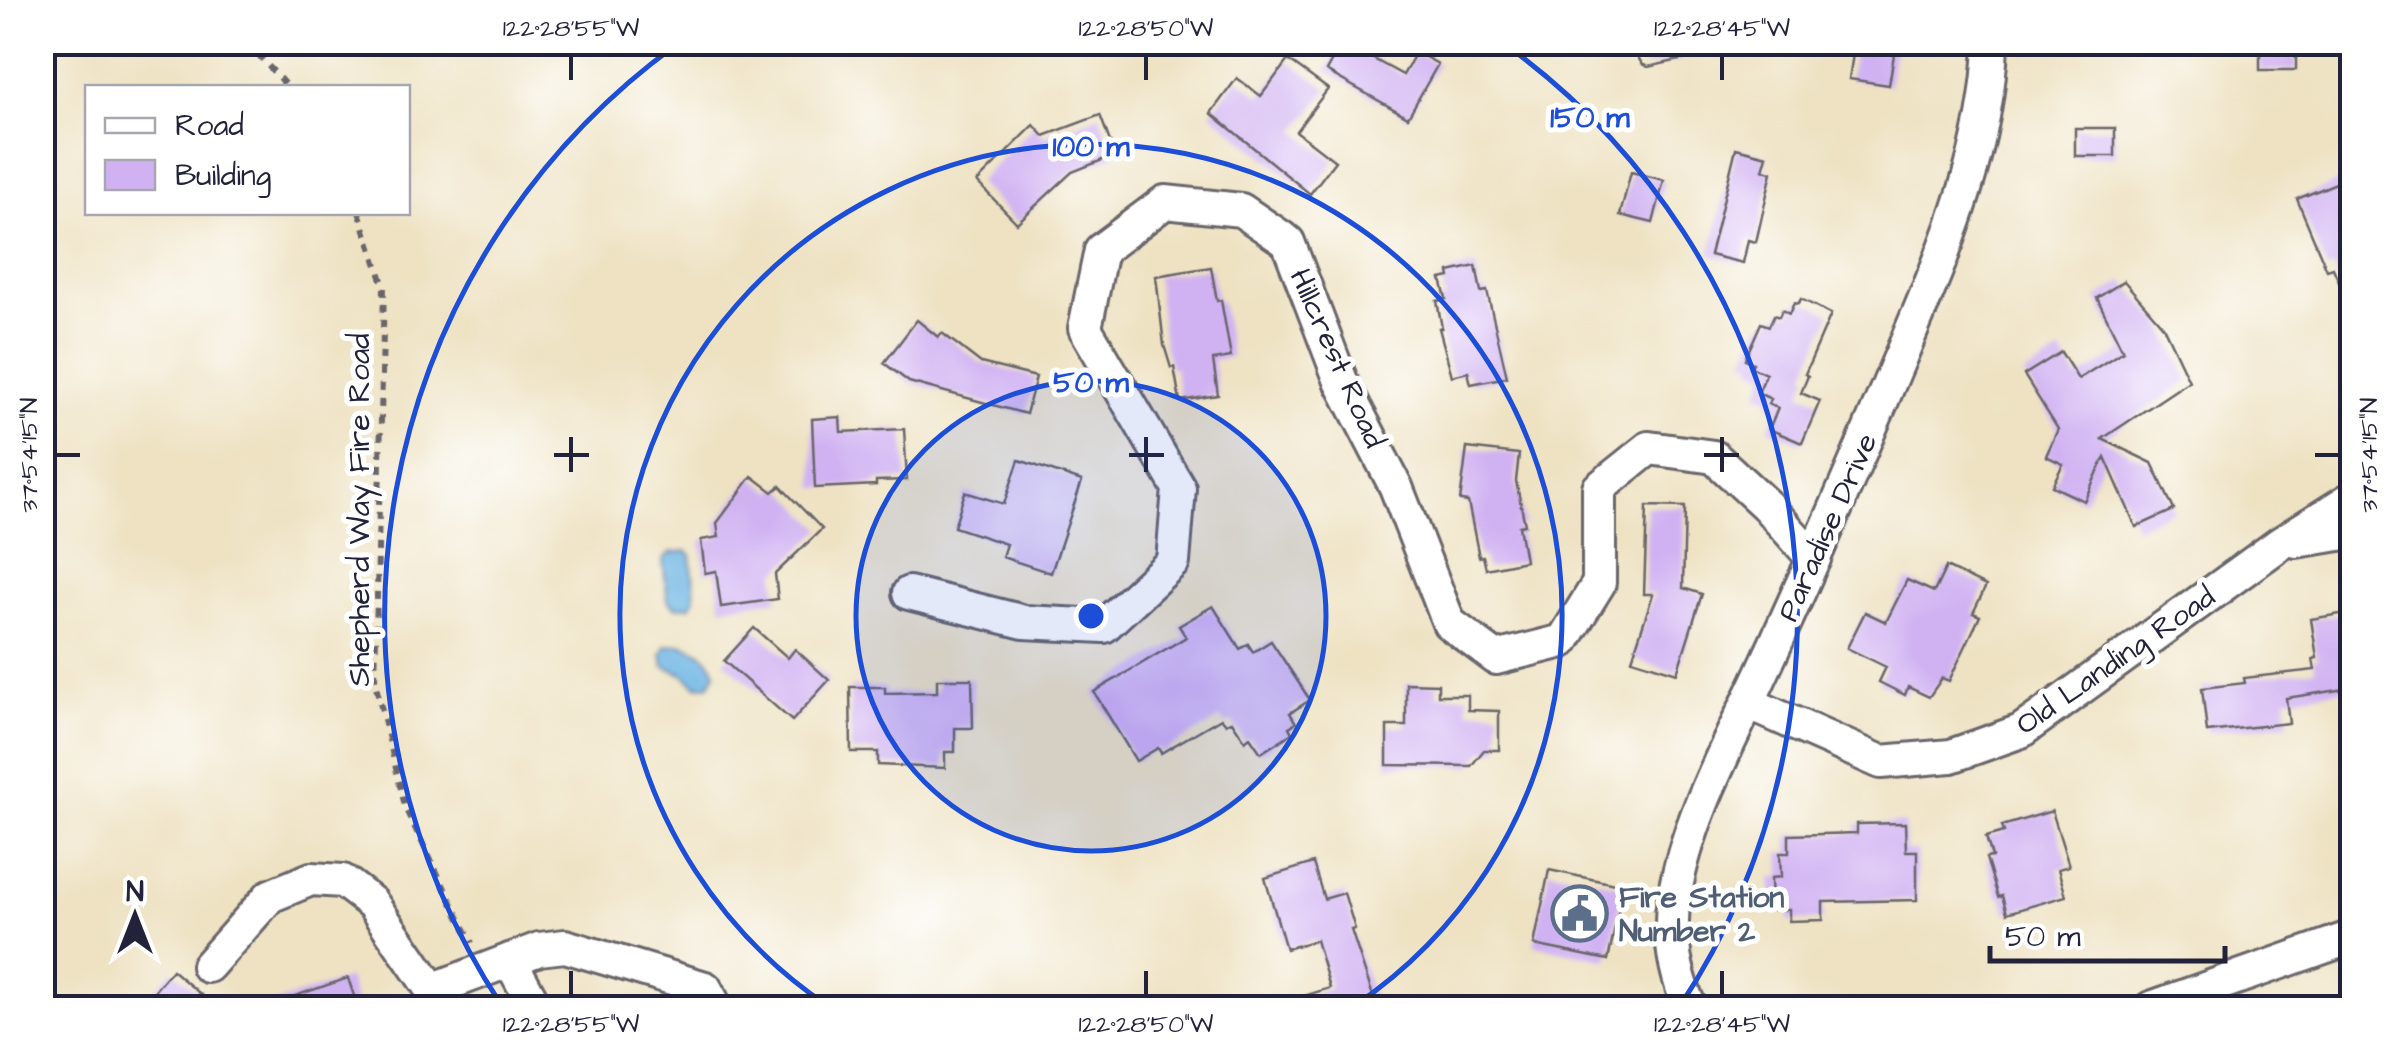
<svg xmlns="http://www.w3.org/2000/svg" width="2395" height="1051" font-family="'Architects Daughter',sans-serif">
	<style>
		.water { fill: #6ab3e2; stroke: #466a8e; stroke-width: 2.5 }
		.building { fill: #d0b2f2 }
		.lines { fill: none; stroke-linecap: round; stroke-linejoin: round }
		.minor-casing { stroke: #69656a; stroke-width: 38 }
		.path { stroke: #69656a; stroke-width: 6; stroke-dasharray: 8 8; stroke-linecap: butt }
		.minor { stroke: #fff; stroke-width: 32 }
		.ticks { fill: none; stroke: #22223b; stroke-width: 4 }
		.ring { fill: none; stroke: #1d4ed8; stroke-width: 5 }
		.labels { text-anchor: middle; stroke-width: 10; stroke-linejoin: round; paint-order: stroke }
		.street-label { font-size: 30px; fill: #22223b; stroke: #fff }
		.service-label { font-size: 30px; font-weight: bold; fill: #4e5e75; stroke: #fff; text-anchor: start }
		.centre { fill: #1d4ed8; stroke: #fff; stroke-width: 5 }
		.ring-label { font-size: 30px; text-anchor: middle; font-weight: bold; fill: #1d4ed8; stroke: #fff; stroke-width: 10; stroke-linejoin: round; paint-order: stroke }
		.neatline { fill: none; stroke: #22223b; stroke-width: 4 }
		.ticks-label { font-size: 25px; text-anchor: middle; fill: #22223b }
	</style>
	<rect width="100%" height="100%" fill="#fff"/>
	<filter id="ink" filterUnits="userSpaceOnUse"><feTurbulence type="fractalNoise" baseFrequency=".01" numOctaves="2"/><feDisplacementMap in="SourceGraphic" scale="20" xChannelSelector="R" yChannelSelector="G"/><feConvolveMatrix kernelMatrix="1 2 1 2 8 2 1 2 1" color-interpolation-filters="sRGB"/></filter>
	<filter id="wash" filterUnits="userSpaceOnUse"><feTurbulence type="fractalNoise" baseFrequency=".0048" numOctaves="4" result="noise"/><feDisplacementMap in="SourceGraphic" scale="40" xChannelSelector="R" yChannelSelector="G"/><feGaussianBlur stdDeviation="2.25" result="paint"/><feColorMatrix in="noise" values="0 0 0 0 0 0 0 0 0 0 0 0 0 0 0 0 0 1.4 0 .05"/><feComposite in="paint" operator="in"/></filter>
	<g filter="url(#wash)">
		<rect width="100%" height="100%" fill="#eee2c2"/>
		<!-- water -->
		<g class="water">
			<path d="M687,551l4,4 4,43 -5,8 -15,1 -7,-6 -5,-41 7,-7z"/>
			<path d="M680,644c16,4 30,12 36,28l-7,13 -12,1 -14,-12 -19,-8 -2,-11 4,-9z"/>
		</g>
		<g id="blocks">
			<!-- building -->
			<g class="building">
				<path d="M1342,42l61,33 13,-23 22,12 -30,53 -82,-46z"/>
				<path d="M1629,42h86l1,10 -68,15 -6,-3z"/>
				<path d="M1855,42h41l-7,43 -40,-6z"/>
				<rect x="2260" y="42" width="36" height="28"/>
				<path d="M1288,60l40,29 -32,42 39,30 -25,33 -99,-81 26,-35 24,18z"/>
				<path d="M1100,115l15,40 -43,17 -55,51 -40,-41 57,-57 10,11z"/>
				<rect x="2075" y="128" width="40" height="28"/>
				<path d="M1736,148l31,8 -4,14 9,2 -16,70 -8,-2 -5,23 -33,-8z"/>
				<path d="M1631,172l33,8 -11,43 -33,-8z"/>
				<path d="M2346,179l6,16v118l-19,-45 -6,2 -30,-71z"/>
				<path d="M1476,266l5,26 6,-1 20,86 -36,7 -3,-12 -16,4 -13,-48h3l-5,-27 9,-2 -5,-20 9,-2 -1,-5z"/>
				<path d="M1211,267l6,34 4,-1 10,57 -18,3 5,35 -38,6 -6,-34 -3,1 -7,-23 -8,-69z"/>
				<path d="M2124,281l39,45 26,55 -87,58 50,24 22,47 -38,17 -31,-70 -21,44 -32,-15 11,-22 -17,-8 12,-27 -34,-54 37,-23 17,27 45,-28 -26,-53z"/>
				<path d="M1801,299l30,15 -26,60 3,2 -7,17 19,8 -18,42 -33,-14 9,-21 -10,-4 3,-5 -13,-6 8,-19 -15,-7 2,-4 -8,-4 16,-36 8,3 5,-11 5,2 3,-7 7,4 5,-11 4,1z"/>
				<path d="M917,320l21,17 4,-4 39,30 55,14 -10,37 -117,-32 -25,-19z"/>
				<path d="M840,417l1,15 63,-3 3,51 -31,1v4l-61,3 -3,-69z"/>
				<path d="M1467,448l52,6 -3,27 9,44 -6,1 6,35 -39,8 -3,-13 -4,1 -11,-55 -8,-1z"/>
				<path d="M1019,460l63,21 -31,92 -49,-16 4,-13 -52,-17 11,-35 39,12z"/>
				<path d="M752,476l21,16 7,-6 42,43 -47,45 3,25 -57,8 -5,-36 -11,2 -4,-33 18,-3 -2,-14z"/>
				<path d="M1647,506l38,1 -2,81 19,6 -25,79 -45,-14 21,-65h-9z"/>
				<path d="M1946,567l40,19 -13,27 7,3 -31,65 -7,-3 -13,19 -21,-10 -3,8 -26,-13 7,-15 -39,-19 18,-36 21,10 21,-42 27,12z"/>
				<path d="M1213,606l27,43 8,-5 5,8 18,-11 39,59 -20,13 6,10 -7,4 3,6 -31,20 -11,-16 -5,4 -13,-20 -6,3 -5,-6 -60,35 -3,-5 -22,13 -42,-69 92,-55 -7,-11z"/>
				<path d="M2352,612v76l-66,10 3,25 -82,9 -5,-44 43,-5 -1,-5 71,-8 -2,-11 4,-1 -6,-39z"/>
				<path d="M754,628l34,30 7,-9 34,31 -37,41 -68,-60z"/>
				<path d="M937,679h35l1,49h-18v24h-10v16l-67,-3v-13h-27l-1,-65h35v6l52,-1z"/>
				<path d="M1406,683l32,1v11h30v15l31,1v39h-15l-13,16 -84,-1v-39h19z"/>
				<path d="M2052,811l17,55 -11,3 8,27 -59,17 -5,-17 -4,1 -12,-39 6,-1 -6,-20 18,-5 -2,-6z"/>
				<path d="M1905,823l1,28h11v49l-94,2v18l-34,1v-11h-17l-1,-32 10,-1 -1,-24h9v-18l68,-2v-9z"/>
				<path d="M1313,863l11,36 20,-6 11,36 -4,1 26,78h-95l-1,-5 49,-15 -14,-48 -30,9 -21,-71z"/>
				<path d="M1549,870l75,16 -16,74 -74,-15z"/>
				<path d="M172,970l45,38h-77z"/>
				<path d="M348,978l10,30h-86l-1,-4z"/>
			</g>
		</g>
	</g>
	<g filter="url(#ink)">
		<use href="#blocks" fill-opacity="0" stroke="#69656a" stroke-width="2.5"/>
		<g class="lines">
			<defs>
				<g id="minor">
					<path d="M2296,541l56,-9"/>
					<path d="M909,593l115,29 80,4 69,-64 6,-74 -94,-160 16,-78 64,-48 76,8 47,32 53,139 55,106 53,136 47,35 67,-17 36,-58v-95l50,-40 65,9 52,48 48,54"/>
					<path d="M1748,703l133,59 70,-6 70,-25 260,-188 71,-45"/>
					<path d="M510,960l26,48"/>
					<path d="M208,966l62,-70 41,-17 32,2 29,22 60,87"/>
					<path d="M438,1008l-6,-18 107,-41 26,-3 140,42 11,20"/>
					<path d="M1690,1008c-15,-35 -22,-72 -16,-110 13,-79 55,-154 88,-225 48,-104 93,-208 137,-313 43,-103 89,-204 92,-318"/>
					<path d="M2151,1008l201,-71"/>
				</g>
			</defs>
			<!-- minor casing -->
			<use href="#minor" class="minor-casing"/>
			<!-- path -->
			<g class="path">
				<path d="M247,42l41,46"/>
				<path d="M359,212l25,74 -9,396 31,128 66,133"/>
			</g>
			<!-- minor -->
			<use href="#minor" class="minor"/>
		</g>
	</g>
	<!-- ticks -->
	<path class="ticks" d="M571,55v25M1146,55v25M1722,55v25M571,437v35M1146,437v35M1722,437v35M55,455h25M554,455h35M1129,455h35M1704,455h35M2315,455h25M571,971v25M1146,971v25M1722,971v25"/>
	<!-- distance rings -->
	<circle cx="1091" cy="616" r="235" fill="#1d4ed8" fill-opacity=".12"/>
	<g class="ring">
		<circle cx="1091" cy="616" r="235"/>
		<path d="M828 1006A471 471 0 1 1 1354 1006"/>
		<path d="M502 1006A706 706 0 0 1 676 45M1506 45A706 706 0 0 1 1680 1006"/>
	</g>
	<!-- icons -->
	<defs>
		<symbol id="civic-ring" viewBox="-11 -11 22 22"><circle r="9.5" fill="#fff" stroke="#5c6f8a" stroke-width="1.5"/><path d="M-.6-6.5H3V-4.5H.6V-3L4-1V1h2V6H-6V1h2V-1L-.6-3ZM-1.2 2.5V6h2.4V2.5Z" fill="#5c6f8a"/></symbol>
	</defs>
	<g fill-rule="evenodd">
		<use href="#civic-ring" x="1548" y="882" width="63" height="63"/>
	</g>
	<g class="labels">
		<!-- street labels -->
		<g class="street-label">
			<text transform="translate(1338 358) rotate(66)" y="10">Hillcrest Road</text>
			<text transform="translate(359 510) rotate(-90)" y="10">Shepherd Way Fire Road</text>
			<text transform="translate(1827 527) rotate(-66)" y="10">Paradise Drive</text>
			<text transform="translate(2115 660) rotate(-35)" y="10">Old Landing Road</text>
		</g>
		<!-- service labels -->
		<g class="service-label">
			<text x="1619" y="907">Fire Station<tspan x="1619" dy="34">Number 2</tspan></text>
		</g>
	</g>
	<circle cx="1091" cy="616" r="15" class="centre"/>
	<g class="ring-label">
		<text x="1590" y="127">150 m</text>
		<text x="1091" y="156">100 m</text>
		<text x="1091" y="392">50 m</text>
	</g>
	<!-- margin -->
	<rect width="2395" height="1051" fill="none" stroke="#fff" stroke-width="110"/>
	<!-- legend -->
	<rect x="85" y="85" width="325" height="130" fill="#ffffff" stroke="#a7a7b1" stroke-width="2.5"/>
	<rect x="105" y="118" width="50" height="15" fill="#ffffff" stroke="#a7a7b1" stroke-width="2.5"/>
	<text x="175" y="135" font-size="30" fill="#22223b">Road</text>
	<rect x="105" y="160" width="50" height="30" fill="#d0b2f2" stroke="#a7a7b1" stroke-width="2.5"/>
	<text x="175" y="185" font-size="30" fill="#22223b">Building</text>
	<!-- north arrow -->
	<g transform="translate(135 916)" stroke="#ffffff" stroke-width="8" paint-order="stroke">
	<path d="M0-8L18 38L0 25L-18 38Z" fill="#22223b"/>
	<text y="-15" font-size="28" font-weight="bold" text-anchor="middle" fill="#22223b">N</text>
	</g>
	<!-- scale -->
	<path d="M1990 946v15h235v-15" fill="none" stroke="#22223b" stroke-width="5"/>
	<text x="2005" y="946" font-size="30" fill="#22223b" stroke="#ffffff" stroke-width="8" paint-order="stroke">50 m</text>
	<rect x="55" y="55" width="2285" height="941" class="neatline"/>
	<g class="ticks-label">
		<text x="571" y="36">122°28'55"W</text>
		<text x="1146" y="36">122°28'50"W</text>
		<text x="1722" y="36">122°28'45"W</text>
		<text transform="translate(28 455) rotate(-90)" y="9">37°54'15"N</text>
		<text transform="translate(2368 455) rotate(-90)" y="9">37°54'15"N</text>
		<text x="571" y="1032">122°28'55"W</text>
		<text x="1146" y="1032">122°28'50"W</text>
		<text x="1722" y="1032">122°28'45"W</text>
	</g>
</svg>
